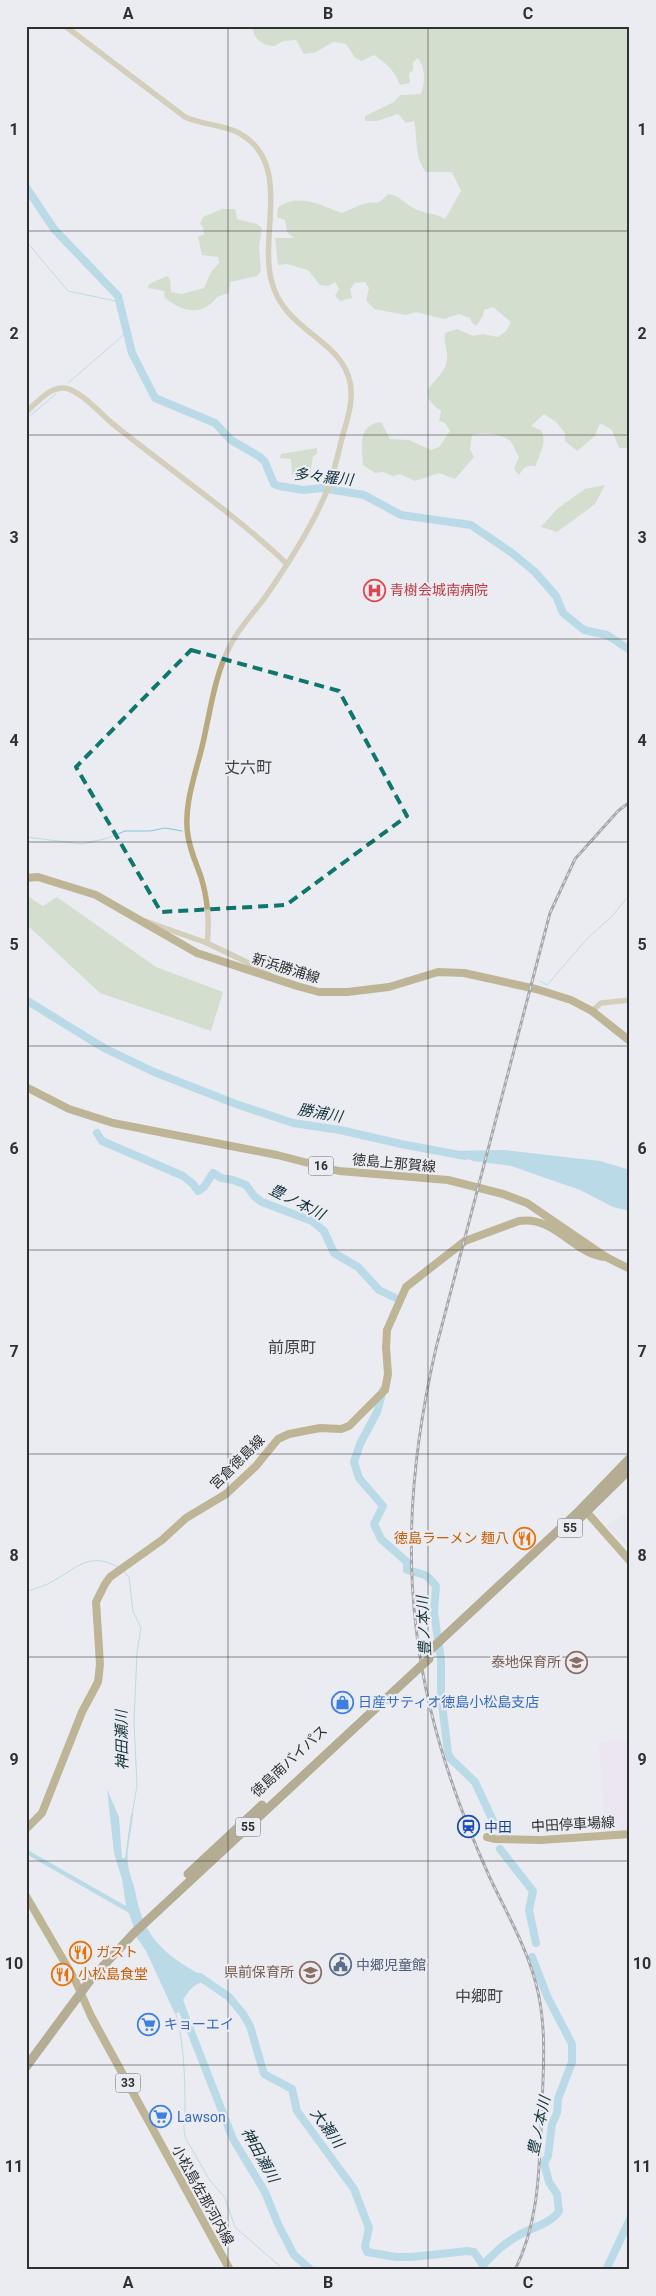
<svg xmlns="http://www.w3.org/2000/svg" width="656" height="2296" font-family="Roboto,'Noto Sans JP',sans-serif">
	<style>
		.built { fill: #dddfeb }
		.education { fill: #eaddf1 }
		.green { fill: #b6cca5 }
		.water { fill: #82c3dc }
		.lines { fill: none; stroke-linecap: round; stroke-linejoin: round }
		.stream { stroke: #82c3dc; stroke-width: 1 }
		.river { stroke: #82c3dc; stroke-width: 8 }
		.minor { stroke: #b9a97f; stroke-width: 5.5 }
		.major { stroke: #87712c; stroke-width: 8 }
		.highway { stroke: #715d22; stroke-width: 9 }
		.rail-casing { stroke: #525355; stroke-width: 3 }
		.rail { stroke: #ebecf1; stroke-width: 1; stroke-dasharray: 4; stroke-linecap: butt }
		.highway-bridge { stroke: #715d22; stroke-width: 9 }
		.marked { fill: none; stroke: #0f766e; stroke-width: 4; stroke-dasharray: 10 6; stroke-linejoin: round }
		.grid { fill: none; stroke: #2f3031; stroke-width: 1; stroke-opacity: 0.55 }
		.labels { text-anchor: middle; stroke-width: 4.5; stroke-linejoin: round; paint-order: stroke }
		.shield { fill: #ebecf1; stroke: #67686b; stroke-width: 1 }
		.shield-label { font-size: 12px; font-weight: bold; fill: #2f3031 }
		.health-label { font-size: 14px; fill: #be3a42; stroke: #ebecf1; text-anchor: start }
		.street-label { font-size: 14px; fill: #2f3031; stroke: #ebecf1 }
		.food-label { font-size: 14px; fill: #c56008; stroke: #ebecf1; text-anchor: start }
		.education-label { font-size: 14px; fill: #785e54; stroke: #ebecf1; text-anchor: end }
		.shop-label { font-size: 14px; fill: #366cbe; stroke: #ebecf1; text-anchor: start }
		.transit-label { font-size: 14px; fill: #164399; stroke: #ebecf1; text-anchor: start }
		.service-label { font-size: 14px; fill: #4e5e75; stroke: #ebecf1; text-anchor: start }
		.water-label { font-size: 15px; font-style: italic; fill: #11313c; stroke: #ebecf1 }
		.quarter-label { font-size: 16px; fill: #424246; stroke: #ebecf1 }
		.neatline { fill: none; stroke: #2f3031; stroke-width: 2 }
		.grid-label { font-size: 16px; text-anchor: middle; font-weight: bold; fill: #2f3031 }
	</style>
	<rect width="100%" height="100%" fill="#ebecf1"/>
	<!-- built -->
	<path class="built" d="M623,1515h5l2,2v32l-23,-23z"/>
	<!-- education -->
	<path class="education" d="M630,1739v93l-25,1 -6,-91z"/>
	<!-- green -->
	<g class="green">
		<path d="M252,26h378v422h-11l-7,-18 -10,-6 -3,1 -4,11 -18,15 -12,-10v-8l-9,-11 -12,-8 -13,12 10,4c7,14 -2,22 -5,36 -9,-1 -12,1 -17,9l-5,-6 5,-12c-3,-5 -5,-11 -8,-15 -8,-9 -29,-10 -39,-7l-2,14 4,8 -19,22 -16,-6 -24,8 -15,-7 -7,2 -10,-4 -8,1 -12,-8c-1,-19 -6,-40 18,-43l9,17 19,1 22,10 8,-3 11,-16 -5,-8 -6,-2 2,-10c-30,-22 -1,-27 5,-47 4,-10 -3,-20 -1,-31l12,-4 16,7 10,-2 15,3 8,-6 5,-9 -18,-15 -9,3 -1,6 -7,10 -4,-3 -2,-5 -11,-4 -15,5 -28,-7 -10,3 -32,-6 -8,-9 3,-12 -4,-6 -10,1 -5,6 2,9 -12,3 -5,-5 4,-7 -4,-7 -7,4 -8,-1 -12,-15 -21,-6 -9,1 -3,-27h19l-7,-6 -2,-12 -8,-3 1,-10c23,-14 41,-2 64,6 7,-3 15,-7 22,-9 13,-5 10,5 24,-10 11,1 17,10 27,15 10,5 21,4 30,10l16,-28 -9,-19h-26c-12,-15 -8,-33 -12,-51l-8,2 -8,-9 -21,7h-12v-5l29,-14 6,-7 21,-1c4,-13 5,-23 -3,-36l-5,4v8l-4,4 1,9 -10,2c-6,-15 -12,-20 -26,-30l-12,6 -7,-3 -9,-14 -13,-2 -17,10 -12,2 -8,-14 -12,1 -10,5c-12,0 -21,-8 -22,-20z"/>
		<path d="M222,209h13l2,10 20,5 5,4 -3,19 2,24 -4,5 -27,6 -1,11c-17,4 -11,7 -23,14 -14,8 -30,0 -41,-9l-1,-7 -16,-3 1,-4 18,-8 3,3 1,13 11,2 22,-6 7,-16 8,-9 -1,-6 -16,-2 -4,-18 6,-3 -1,-7 -3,-3 3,-7z"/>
		<path d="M317,448v5l-4,4 -3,17 -18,1 -1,-16 -11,-1 1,-4z"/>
		<path d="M605,485l-10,19 -38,28 -16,-5 16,-18 28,-20z"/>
		<path d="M26,895l17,11 14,-9 99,70 67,25 -12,39 -111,-38 -74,-69z"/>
	</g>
	<!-- water -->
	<g class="water">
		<path d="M504,1150l96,11 30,9v41l-17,-4 -33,-17 -69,-24 -38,-5 -23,-10z"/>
		<path d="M107,1789l12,28 3,41h3l6,-44h2c-1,16 -7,35 -5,50 1,9 5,18 7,26 9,52 32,66 75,90l-3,2c-11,-1 -19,9 -24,18l3,8 -11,6 -29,-63 -9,-13 -8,-25 -103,-59v-5l100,57 -4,-27 -8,-26z"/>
	</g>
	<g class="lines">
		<!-- stream -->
		<g class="stream">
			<path d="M26,241l42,50 52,11"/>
			<path d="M68,383l59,-51"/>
			<path d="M26,419l30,-25"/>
			<path d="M26,837l56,7 26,-6 17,-7h25l15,-3 17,3"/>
			<path d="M540,981l7,4 39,-45 27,-25 17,-21"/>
			<path d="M124,1572l5,5 4,34 8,17 -4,24 -3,70 3,64 -5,29"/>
			<path d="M26,1592c9,-4 20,-6 29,-12 24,-14 35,-28 63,-13"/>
			<path d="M176,2014c8,30 9,63 9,94 0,11 -3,20 1,31l23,40 16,19 10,29 49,43"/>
		</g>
		<!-- river -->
		<g class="river">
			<path d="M26,187l28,42 64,67 14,57 23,45 60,25 16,17 29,17 5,5 9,22 5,2 24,4 19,-2 42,7 37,20 70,10 41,28 23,19 21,24 7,17 21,17 23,5 23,15"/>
			<path d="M26,1000l78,48 50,24 82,32 57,19 47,7 61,14 64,12"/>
			<path d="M97,1133l5,8 81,35 10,8 5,7 6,-4 9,-14 8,5 12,2 13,5 8,11 8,6 50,19 12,10 10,22 24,14 21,23 19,9"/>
			<path d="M383,1390l-6,22 -17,32 -6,18 5,16 24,28 -9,18 7,15 26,23v8c16,5 17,1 29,16l-2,26 7,48v36l7,57 2,5 25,24 19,41"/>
			<path d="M500,1849l33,42 -4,19 7,33"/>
			<path d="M200,1977l29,20 14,17 7,12 14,48 28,15 5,22 57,78 15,39 -4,18 2,6 29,5h16l55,-6 7,1 9,13"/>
			<path d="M179,2001l54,138 32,53 13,32 16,31 17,15"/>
			<path d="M484,2270l-1,-5c10,-11 23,-23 36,-30 12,-7 33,-12 40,-24l-2,-17 -8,-12 -5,-19 4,-7 4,-32 5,-11 1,-14 14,-37v-18l-24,-46 -16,-41"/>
			<path d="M606,2270l24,-51"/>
		</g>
		<!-- minor -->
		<g class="minor">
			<path d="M65,26l120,91c17,8 37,7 54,16 53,29 21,98 32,146 12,53 69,58 79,103 4,19 -3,38 -8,56 -4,17 -8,34 -14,50 -13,33 -42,79 -62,108 -12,17 -27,31 -36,50 -16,30 -20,68 -28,101 -7,28 -19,60 -14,89 2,14 8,27 13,41 6,19 9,45 6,66"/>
			<path d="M26,412c11,-9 23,-25 38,-24 15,1 38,27 49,36 58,47 119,88 173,139"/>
			<path d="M145,921l62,22 54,26 10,7"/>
			<path d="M592,1011l9,-8 29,-3"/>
		</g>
		<!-- major -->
		<g class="major">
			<path d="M26,878l12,-1 58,18 101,58 100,33 22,6h28l42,-5 49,-15 26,1 72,16 35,11 21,11 38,30"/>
			<path d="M26,1087l43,22 44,14 164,32 62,16 109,9 55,14 24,9 79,54 24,12"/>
			<path d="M583,1508l47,53"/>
			<path d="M26,1829l16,-16 40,-101 16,-30 2,-18 -4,-62 9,-18 5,-7 52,-37 24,-22 40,-24 30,-28 22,-27 11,-5 31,-6 21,1 8,-3 36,-36 3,-16 -2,-27 1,-17 19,-43 59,-46 54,-20c36,-6 55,34 87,36"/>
			<path d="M487,1837l8,2 46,1 89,-6"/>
			<path d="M26,1896l49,84 16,36 139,254"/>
		</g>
		<!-- highway -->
		<g class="highway">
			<path d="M580,1518l50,-49"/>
			<path d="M428,1652l149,-139 53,-55"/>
			<path d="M188,1874l74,-69"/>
			<path d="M26,2067l65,-88 43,-46 286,-266"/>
		</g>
		<defs>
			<path id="rail" d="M515,2270c22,-44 24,-92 26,-140 1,-46 7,-93 -3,-138 -9,-41 -30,-76 -48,-114 -25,-55 -46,-112 -60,-171 -29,-122 -22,-237 6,-359l114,-435 25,-54 43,-48 12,-9"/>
		</defs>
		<!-- rail casing -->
		<use href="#rail" class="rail-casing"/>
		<!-- rail -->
		<use href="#rail" class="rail"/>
		<!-- highway-bridge -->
		<path class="highway-bridge" d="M420,1667l9,-8"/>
	</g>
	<!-- marked area -->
	<path d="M0 0H656V2296H0ZM191,650l148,41 68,125 -121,89 -125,7 -85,-145z" fill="#ebecf1" fill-opacity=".55" fill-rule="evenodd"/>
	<path class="marked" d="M191,650l148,41 68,125 -121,89 -125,7 -85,-145z"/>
	<!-- grid -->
	<path class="grid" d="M228,26v2244M428,26v2244M26,231h604M26,435h604M26,639h604M26,842h604M26,1046h604M26,1250h604M26,1454h604M26,1657h604M26,1861h604M26,2065h604"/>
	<!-- icons -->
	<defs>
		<symbol id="hospital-ring" viewBox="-11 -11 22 22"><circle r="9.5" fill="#ebecf1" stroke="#e0444e" stroke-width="1.5"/><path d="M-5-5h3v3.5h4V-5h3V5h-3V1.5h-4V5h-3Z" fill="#e0444e"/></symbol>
		<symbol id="restaurant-ring" viewBox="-11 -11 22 22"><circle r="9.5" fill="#ebecf1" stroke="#e8710a" stroke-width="1.5"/><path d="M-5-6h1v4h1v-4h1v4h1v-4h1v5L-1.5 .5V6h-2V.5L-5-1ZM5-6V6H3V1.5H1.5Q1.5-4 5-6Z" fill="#e8710a"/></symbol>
		<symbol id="school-ring" viewBox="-11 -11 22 22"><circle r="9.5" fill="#ebecf1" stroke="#8d6e63" stroke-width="1.5"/><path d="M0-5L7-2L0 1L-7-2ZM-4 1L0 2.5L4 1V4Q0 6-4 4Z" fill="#8d6e63"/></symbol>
		<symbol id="shop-ring" viewBox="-11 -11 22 22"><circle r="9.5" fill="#ebecf1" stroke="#3f7fe0" stroke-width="1.5"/><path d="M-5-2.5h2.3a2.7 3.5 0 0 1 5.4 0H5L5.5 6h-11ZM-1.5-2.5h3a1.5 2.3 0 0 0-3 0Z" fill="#3f7fe0"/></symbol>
		<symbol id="station-ring" viewBox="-11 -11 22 22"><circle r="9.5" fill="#ebecf1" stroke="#1a4fb4" stroke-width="1.5"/><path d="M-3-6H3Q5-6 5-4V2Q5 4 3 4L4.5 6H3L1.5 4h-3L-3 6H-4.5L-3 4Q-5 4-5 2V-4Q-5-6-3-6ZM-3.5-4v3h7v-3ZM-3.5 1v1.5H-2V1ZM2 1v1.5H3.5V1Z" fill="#1a4fb4"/></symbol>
		<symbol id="civic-ring" viewBox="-11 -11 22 22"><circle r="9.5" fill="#ebecf1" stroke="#5c6f8a" stroke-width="1.5"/><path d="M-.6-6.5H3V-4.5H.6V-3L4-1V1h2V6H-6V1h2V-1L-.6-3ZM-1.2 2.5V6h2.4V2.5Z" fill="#5c6f8a"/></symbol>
		<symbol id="supermarket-ring" viewBox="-11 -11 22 22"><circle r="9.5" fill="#ebecf1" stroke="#3f7fe0" stroke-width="1.5"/><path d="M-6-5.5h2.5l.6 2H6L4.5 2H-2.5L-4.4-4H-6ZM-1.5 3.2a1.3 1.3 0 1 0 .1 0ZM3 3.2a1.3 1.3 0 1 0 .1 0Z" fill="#3f7fe0"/></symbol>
	</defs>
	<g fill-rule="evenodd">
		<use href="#hospital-ring" x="362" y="578" width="25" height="25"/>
		<use href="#restaurant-ring" x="512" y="1526" width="25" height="25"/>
		<use href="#school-ring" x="564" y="1650" width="25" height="25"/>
		<use href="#shop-ring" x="330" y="1690" width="25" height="25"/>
		<use href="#station-ring" x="456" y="1814" width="25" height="25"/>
		<use href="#restaurant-ring" x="68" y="1940" width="25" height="25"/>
		<use href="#civic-ring" x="328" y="1952" width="25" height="25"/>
		<use href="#school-ring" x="298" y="1960" width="25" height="25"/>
		<use href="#restaurant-ring" x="50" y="1962" width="25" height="25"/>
		<use href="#supermarket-ring" x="136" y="2012" width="25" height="25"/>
		<use href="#supermarket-ring" x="148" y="2104" width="25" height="25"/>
	</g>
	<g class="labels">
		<!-- shield labels -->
		<g class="shield">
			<rect x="308.5" y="1156.5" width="25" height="19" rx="4"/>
			<rect x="557.5" y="1518.5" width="25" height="19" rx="4"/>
			<rect x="235.5" y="1817.5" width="25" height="19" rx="4"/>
			<rect x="115.5" y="2073.5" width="25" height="19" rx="4"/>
		</g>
		<g class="shield-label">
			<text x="321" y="1170">16</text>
			<text x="570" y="1532">55</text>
			<text x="248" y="1831">55</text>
			<text x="128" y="2087">33</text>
		</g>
		<!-- health labels -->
		<g class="health-label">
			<text x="390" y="595">青樹会城南病院</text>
		</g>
		<!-- street labels -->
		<g class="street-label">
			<text transform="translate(286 968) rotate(17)" y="5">新浜勝浦線</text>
			<text transform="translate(394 1163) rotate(5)" y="5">徳島上那賀線</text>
			<text transform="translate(237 1462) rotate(-45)" y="5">宮倉徳島線</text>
			<text transform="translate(289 1761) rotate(-43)" y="5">徳島南バイパス</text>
			<text transform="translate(573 1824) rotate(-3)" y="5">中田停車場線</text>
			<text transform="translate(203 2195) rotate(61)" y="5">小松島佐那河内線</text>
		</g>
		<!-- food labels -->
		<g class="food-label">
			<text x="509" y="1543" text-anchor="end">徳島ラーメン 麺八</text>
			<text x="96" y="1957">ガスト</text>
			<text x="78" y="1979">小松島食堂</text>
		</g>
		<!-- education labels -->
		<g class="education-label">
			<text x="561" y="1667">泰地保育所</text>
			<text x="294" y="1977">県前保育所</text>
		</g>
		<!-- shop labels -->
		<g class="shop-label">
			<text x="358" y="1707">日産サティオ徳島小松島支店</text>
			<text x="164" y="2029">キョーエイ</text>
			<text x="177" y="2122">Lawson</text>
		</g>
		<!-- transit labels -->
		<g class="transit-label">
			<text x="484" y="1832">中田</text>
		</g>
		<!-- service labels -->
		<g class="service-label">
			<text x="356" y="1970">中郷児童館</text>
		</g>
		<!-- water labels -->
		<g class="water-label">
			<text transform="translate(323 477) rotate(6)" y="5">多々羅川</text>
			<text transform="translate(320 1113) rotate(10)" y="5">勝浦川</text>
			<text transform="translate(297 1202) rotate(27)" y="5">豊ノ本川</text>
			<text transform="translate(424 1626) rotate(-93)" y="5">豊ノ本川</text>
			<text transform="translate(122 1740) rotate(-91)" y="5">神田瀬川</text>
			<text transform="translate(539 2126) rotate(-78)" y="5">豊ノ本川</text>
			<text transform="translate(327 2128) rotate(54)" y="5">大瀬川</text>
			<text transform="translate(260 2155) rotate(61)" y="5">神田瀬川</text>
		</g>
		<!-- quarter labels -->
		<g class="quarter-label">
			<text x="248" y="773">丈六町</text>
			<text x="292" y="1353">前原町</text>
			<text x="479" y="2002">中郷町</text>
		</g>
	</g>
	<!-- border -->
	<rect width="656" height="2296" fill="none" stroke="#ebecf1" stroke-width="55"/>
	<rect x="28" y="28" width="600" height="2240" class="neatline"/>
	<g class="grid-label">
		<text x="128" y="19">A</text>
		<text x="328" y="19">B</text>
		<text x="528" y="19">C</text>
		<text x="14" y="135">1</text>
		<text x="642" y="135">1</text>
		<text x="14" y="339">2</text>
		<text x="642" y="339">2</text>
		<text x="14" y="543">3</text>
		<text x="642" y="543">3</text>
		<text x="14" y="746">4</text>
		<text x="642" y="746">4</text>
		<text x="14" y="950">5</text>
		<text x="642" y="950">5</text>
		<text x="14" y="1154">6</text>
		<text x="642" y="1154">6</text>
		<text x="14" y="1357">7</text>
		<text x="642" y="1357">7</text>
		<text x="14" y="1561">8</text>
		<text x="642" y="1561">8</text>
		<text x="14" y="1765">9</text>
		<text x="642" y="1765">9</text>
		<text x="14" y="1969">10</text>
		<text x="642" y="1969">10</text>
		<text x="14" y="2172">11</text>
		<text x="642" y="2172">11</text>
		<text x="128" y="2288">A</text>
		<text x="328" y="2288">B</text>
		<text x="528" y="2288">C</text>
	</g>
</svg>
